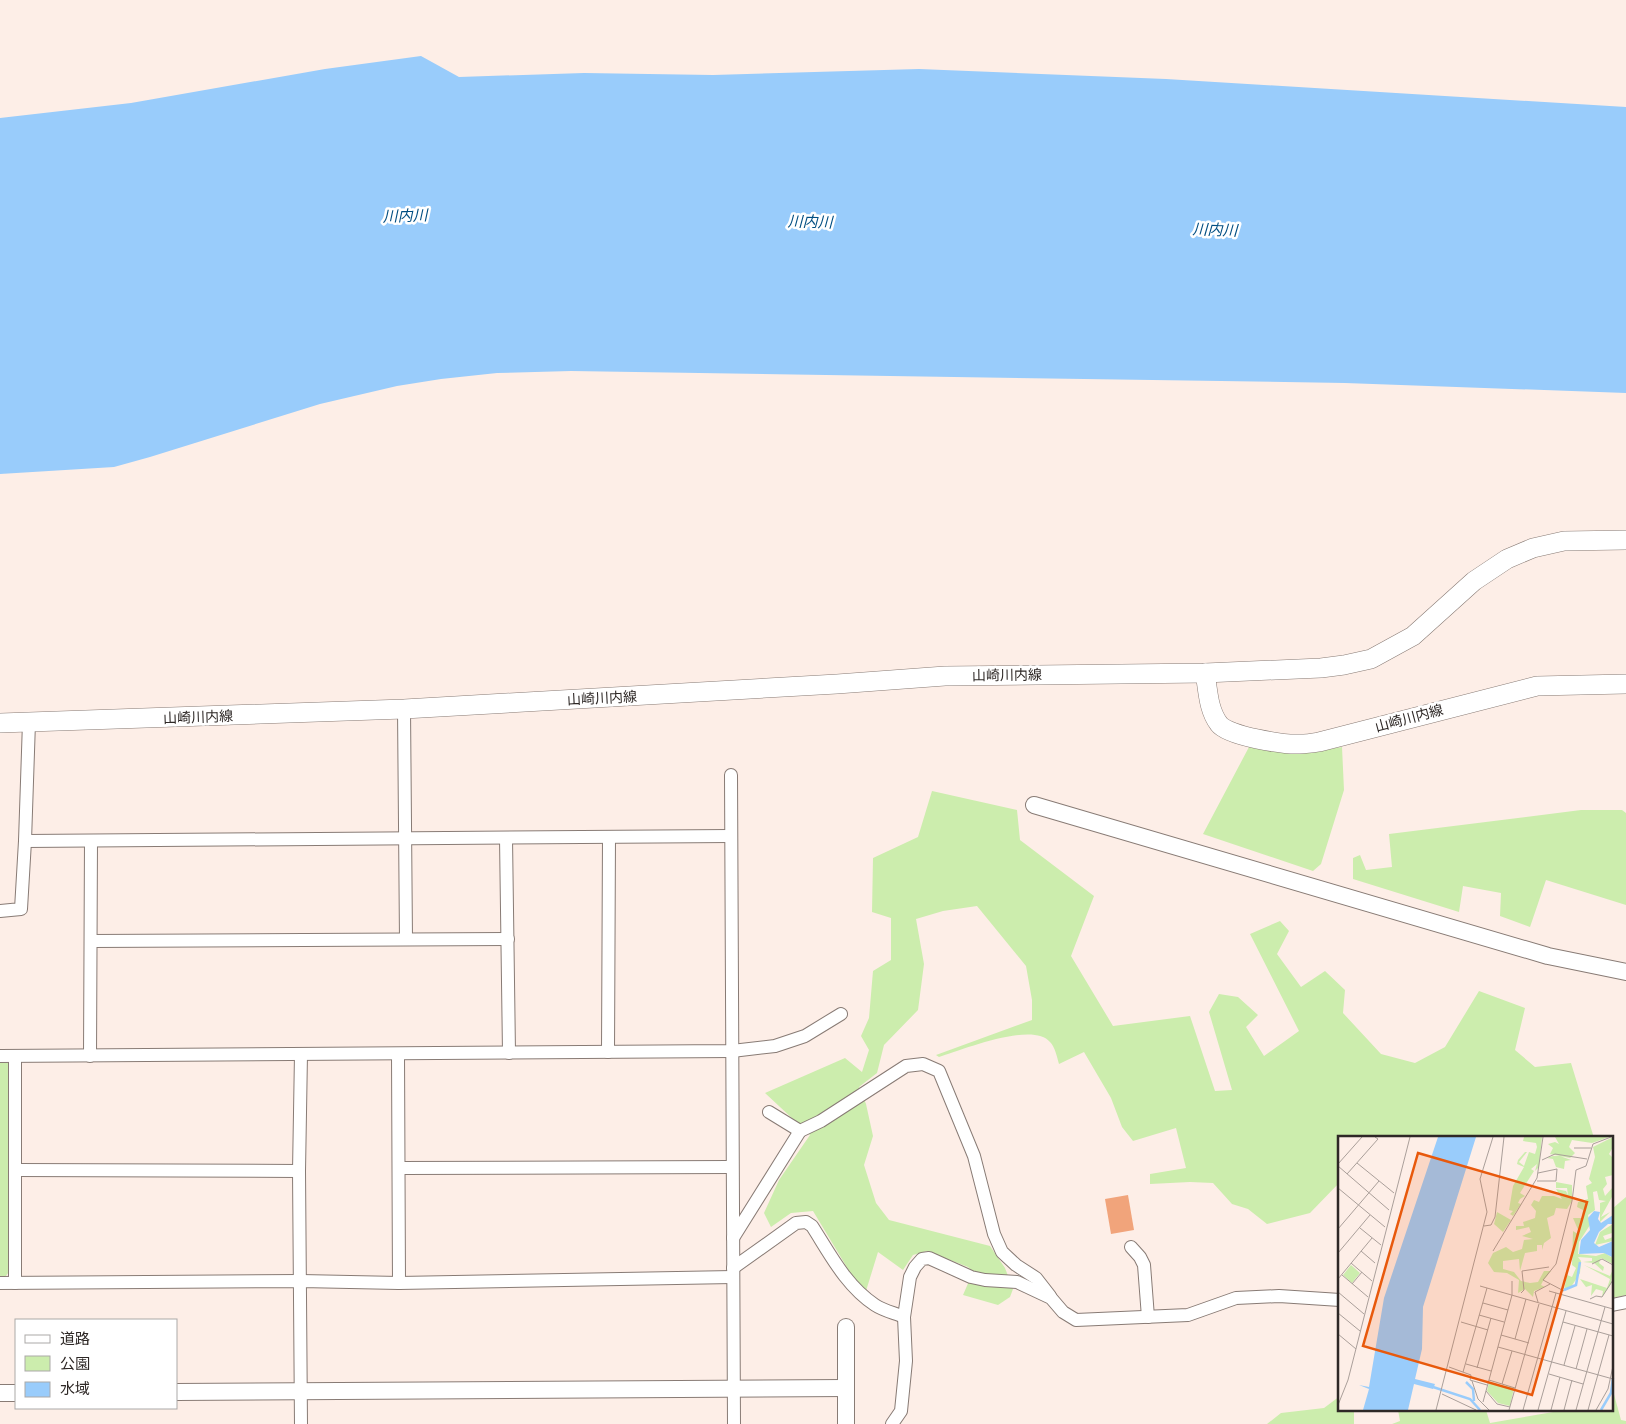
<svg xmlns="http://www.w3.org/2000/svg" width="1626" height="1424" font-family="Barlow,'Noto Sans JP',sans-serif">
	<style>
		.green { fill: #ccedad }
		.water { fill: #99ccfb }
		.building { fill: #f1a47b }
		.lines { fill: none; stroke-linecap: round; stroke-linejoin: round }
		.minor-casing { stroke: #887b75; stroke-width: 14 }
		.tertiary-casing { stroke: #887b75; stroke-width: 18 }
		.secondary-casing { stroke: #887b75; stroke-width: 20 }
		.minor { stroke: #fff; stroke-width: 12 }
		.tertiary { stroke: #fff; stroke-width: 16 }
		.secondary { stroke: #fff; stroke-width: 19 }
		.labels { text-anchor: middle; stroke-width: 5; stroke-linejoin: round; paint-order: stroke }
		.street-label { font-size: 14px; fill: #2e2826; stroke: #fff }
		.water-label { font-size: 15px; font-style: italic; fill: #004e82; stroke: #fff }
		.inset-river { fill: none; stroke: #99ccfb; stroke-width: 2.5 }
		.inset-road { fill: none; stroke: #aa9f9a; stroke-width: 1 }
		.view { fill: #e8590c; fill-opacity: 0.15; stroke: #e8590c; stroke-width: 2.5 }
		.inset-edge { fill: none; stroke: #2e2826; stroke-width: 2.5 }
	</style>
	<rect width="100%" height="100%" fill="#fdeee7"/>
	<!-- green -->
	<g class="green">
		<path d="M1249,747l54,6 39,-6 2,43 -23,74 -8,7 -110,-37z"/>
		<path d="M932,791l85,19 3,30 74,56 -23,60 42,70 77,-10 25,75 17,-1 -23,-78 10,-18 19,3 20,18 -12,12 18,29 35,-25 -49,-97 30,-13 9,10 -12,23 24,33 24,-16 20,19 -2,23 38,41 34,9 30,-16 34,-56 46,17 -10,42 20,17 36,-4 23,75h-254v44l-30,31 -43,11 -19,-15 -16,-5 -19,-21 -23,-1 -40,2v-10l36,-6 -10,-40 -43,13 -11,-14 -11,-29 -27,-46 -25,12c-2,-7 -4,-17 -9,-22 -17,-21 -88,8 -111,15l-3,-2 96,-35v-20l-6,-34 -49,-60 -34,5 -27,8 8,45 -6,46 -34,35 -7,28 -18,14 7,17 7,32 -9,29 12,38 13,17 101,26 15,22 8,21 -3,8 -12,8 -35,-10 10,-23 -5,-5 -41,-16 -14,4 -10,15 -25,-18 -12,39 -12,-12 -41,-68 -22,2 -20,14 -7,-14 15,-33 31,-45 -45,-42 80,-35 17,14 7,-22 -8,-14 8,-18 4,-47 18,-11v-42l-19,-6 1,-54 45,-21z"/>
		<path d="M1581,810h41l4,3v92l-80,-25 -16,47 -30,-11 1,-23 -38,-7 -4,26 -106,-33v-21l7,-3 6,15 26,-3 -3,-33z"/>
		<path d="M0,1063h8l1,209 -4,5h-5z"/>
		<path d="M1626,1197v98l-14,3v-89z"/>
		<path d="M1612,1387l9,33 5,1v3h-234l8,-3 -2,-11h88l4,13 63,-11 1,-2h58z"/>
		<path d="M1340,1396v14h14v14h-87l14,-11 43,-5z"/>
	</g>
	<!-- water -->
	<path class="water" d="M421,56l38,21 125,-4 129,2 206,-6 247,10 460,28v286l-281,-10 -774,-12 -74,2 -56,6 -44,7 -77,18 -170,53 -36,10 -114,7v-356l131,-15 194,-34z"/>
	<!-- building -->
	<path class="building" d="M1128,1195l6,35 -23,4 -6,-35z"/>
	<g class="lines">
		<defs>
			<g id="minor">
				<path d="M404,709l2,230"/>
				<path d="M731,775l3,649"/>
				<path d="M506,838l3,215"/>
				<path d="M25,841l706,-5"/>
				<path d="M0,911l21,-2 4,-68 4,-119"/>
				<path d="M91,941l417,-2"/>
				<path d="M608,1052l1,-215"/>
				<path d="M301,1054l-2,117 2,253"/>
				<path d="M398,1054l1,229"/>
				<path d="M0,1056l732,-5 43,-5 30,-10 36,-22"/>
				<path d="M15,1056v227"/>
				<path d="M90,1056l1,-215"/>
				<path d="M769,1112l31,19 21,-10 85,-55 17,-2 16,7 35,85 20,78 8,18 14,13 20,13 14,18"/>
				<path d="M399,1168l333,-1"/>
				<path d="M16,1170l283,1"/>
				<path d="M733,1238l67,-107"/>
				<path d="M1131,1247l9,10 4,8 4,52"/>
				<path d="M733,1268l63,-45 10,-1 6,4c18,28 34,60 63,79 9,6 20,8 29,12"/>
				<path d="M0,1283l301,-2 98,2 334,-6"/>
				<path d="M1612,1305l14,-3"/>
				<path d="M892,1424l9,-13 5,-50 -2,-44 6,-40 5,-10 7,-8 7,-1 42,19 14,3 32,2 34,16 12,14 13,8 112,-5 48,-17 43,-2 61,4"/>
			</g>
			<g id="tertiary">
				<path d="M1034,805l514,151 78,16"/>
				<path d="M176,1392l670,-4"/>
				<path d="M0,1393h16"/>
				<path d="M846,1424v-97"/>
			</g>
			<g id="secondary">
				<path d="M1205,673c3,16 3,37 14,51 9,12 65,21 81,20 6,0 13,-1 19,-2l218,-56 89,-2"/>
				<path d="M0,723l404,-14 433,-25 108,-8 260,-3 116,-5 23,-3 27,-6 42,-23 61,-55 33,-22 26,-11 31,-7 62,-1"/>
			</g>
		</defs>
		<!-- minor casing -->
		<use href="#minor" class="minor-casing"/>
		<!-- tertiary casing -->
		<use href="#tertiary" class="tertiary-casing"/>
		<!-- secondary casing -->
		<use href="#secondary" class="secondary-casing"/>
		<!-- minor -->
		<use href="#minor" class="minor"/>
		<!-- tertiary -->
		<use href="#tertiary" class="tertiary"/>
		<!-- secondary -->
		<use href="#secondary" class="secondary"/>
	</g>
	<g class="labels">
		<!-- street labels -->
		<g class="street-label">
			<text transform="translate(1007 675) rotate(-1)" y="5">山崎川内線</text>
			<text transform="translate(602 698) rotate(-3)" y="5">山崎川内線</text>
			<text transform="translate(198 717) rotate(-2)" y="5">山崎川内線</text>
			<text transform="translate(1409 718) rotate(-15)" y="5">山崎川内線</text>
		</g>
		<!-- water labels -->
		<g class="water-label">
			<text transform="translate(405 216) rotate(-2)" y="5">川内川</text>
			<text transform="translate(810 222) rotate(1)" y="5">川内川</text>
			<text transform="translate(1215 230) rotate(2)" y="5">川内川</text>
		</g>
	</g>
	<!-- overview -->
	<g transform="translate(1338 1136)">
		<rect width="275" height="275" fill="#fdeee7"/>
		<path d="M186,1h18l-3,30 -4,4 2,-7 -6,5 3,2 -14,22 5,3 -5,3 -2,4 3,1 -8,12 -3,-2 3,-3 -4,-1 4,-24 11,-19 -7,-3 1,-4 7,-8h2l-8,10 5,4 5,-14 6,2 2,-7 -1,-4 -13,-2zM217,1h54l-17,6 -20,-3 -3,7 6,6 -5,5 -20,-4 3,-6 -5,-4 7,-2 4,2zM275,1v10l-4,7 4,4v17l-8,2 2,7 -4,5 2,7 8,-9v8l-12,22 9,-5 -10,10v-19l6,-2 -7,-1 -2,-9 -4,1 2,18 -7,5 2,10 -11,17 -1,12 18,2 9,-3 6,4 2,-3v10l-12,-6 -2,5 5,4 -1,4 -9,-8 -11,-1 9,-1v-3l-14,-1 3,4 -1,12 -9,14 -7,3 3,-15 5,2 4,-9 -4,-3 1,-34 5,3 1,-2 -6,-14h9l1,-8 -6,-3 1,-5 10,-3 -2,-13 6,-3 -3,-4 6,-22 -2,-10zM215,20h7l11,4 -6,1 -1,8 -8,-2 -3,-8 -6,-1zM218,46l16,3v16l-5,8 -11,-1 -2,7 -7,3 4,20 -7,5 -2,7v-5h-5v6l-12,2 -5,18 -1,-12 -16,2v8l11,3 7,9 9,2 8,-1 6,-11h7l-8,10 -2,4 4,2 -11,4 -1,6 -8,-8 -7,4 1,-13 -12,-7 -13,-1 -6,-9 5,-10 13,-6 7,5 9,-3 2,-9 9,-1 -11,-3 9,-4 -2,-5 -13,3v-4h8l-1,-4 12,-4 1,-7 -5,-6 3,-5 5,2 3,-6h12l8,3 -6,-10 10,2 2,4 -1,-7h-11zM159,76l14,8 -8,12 -9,-8zM275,88l-1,9 -9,3 2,4 8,-3v4l-18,4 5,-13zM13,129l9,8 -8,10 -9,-8zM246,129l26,11 3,-7 -2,15 -9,13 1,-6 -7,-2 -5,7 1,-11 -6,2 -6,-8 27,9 3,-9zM151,246l25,6 -4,18 -12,-3 -11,-12z" fill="#ccedad"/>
		<path d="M100,1h38l-53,170 -1,42 -7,30 20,5 -2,5 -19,-5 -6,26h-45l6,-21 -10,-4 10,2 15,-89zM256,75l6,1 -2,7 3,4 12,-8v9h-5l-9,8 -5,11 5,4 14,-6 -1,16 -8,-4 -25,1 2,-14 9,-10 -2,-12z" fill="#99ccfb"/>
		<path class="inset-river" d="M226,154l12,-5 4,-23M128,246l7,7 1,12M92,250l40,13 10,11M263,274l10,-17 2,-15"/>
		<path class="inset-road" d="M236,12h17M204,24l13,-6 32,5M19,27l37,30M0,28l24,-27M0,30l51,44M9,38l31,-35 -3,-2M199,45h19l1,-12 -19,4M0,52l47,39M146,90l7,-1 4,-8 9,-80M22,92l21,17M0,93l41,-48M23,115l14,12M155,115l44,-73 6,-41M0,117l32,-38M13,127l21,18M254,128l10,-5 11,6M4,139l26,22M0,143l34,-41M14,148l10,-12M142,150l133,38M211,155l64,18M226,155l-21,-11 13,-16 16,-63 4,-31 10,-4 7,-22 18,-7M0,156l26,22M183,157l3,-3 -2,-19 27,-4M252,163l6,-3 6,1 11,-17M200,166l-3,-10 15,-8M145,167l25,7M0,177l22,18M141,179l25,7M123,186l27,8M225,186l50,14M0,198l18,15M163,199l28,8M177,203l11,-40M160,211l115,32M128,228l25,7M226,229l11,-39M111,231l22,8 -1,5 17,5M139,232l14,-50M238,233l11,-40M125,236l24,-84M211,238l34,10M151,244l26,8M134,245l6,18 11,11M164,248l10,-33M148,255l11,13 13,3M104,258l34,16M145,266l29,-107v-14M0,269l10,-25 62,-243M98,274l51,-198 -7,-33 13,-42M171,274l30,-106M185,274l33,-117M200,274l28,-99M213,274l9,-33M226,274l8,-30M238,274l29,-103M250,274l21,-75M258,274l12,-21 5,-23"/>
		<path class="view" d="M80,17l169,49 -55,193 -169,-49z"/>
		<rect width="275" height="275" class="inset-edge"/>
	</g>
	<!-- legend -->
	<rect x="15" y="1319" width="162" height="90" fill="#ffffff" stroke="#aba9a8"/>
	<rect x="25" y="1335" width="25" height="8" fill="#ffffff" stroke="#aba9a8"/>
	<text x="60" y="1344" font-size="15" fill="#2e2826">道路</text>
	<rect x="25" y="1356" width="25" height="15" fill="#ccedad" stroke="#aba9a8"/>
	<text x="60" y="1369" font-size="15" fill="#2e2826">公園</text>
	<rect x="25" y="1382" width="25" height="15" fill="#99ccfb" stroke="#aba9a8"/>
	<text x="60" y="1394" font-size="15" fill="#2e2826">水域</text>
</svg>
